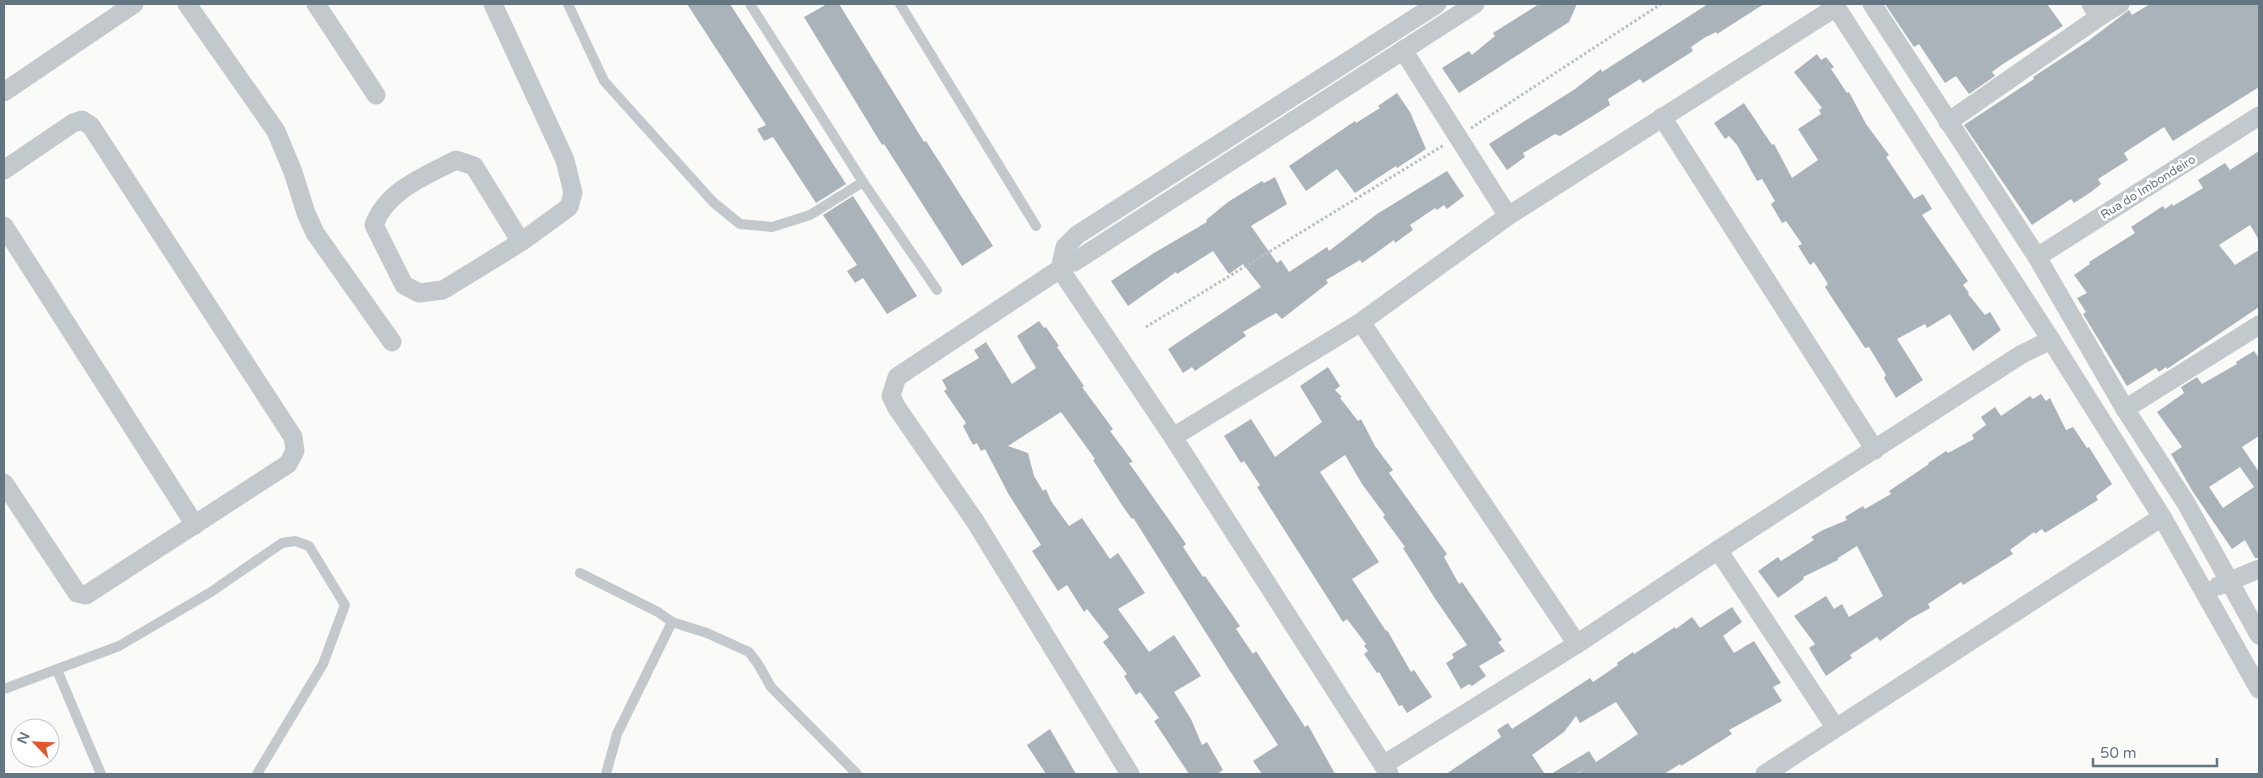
<svg xmlns="http://www.w3.org/2000/svg" width="2263" height="778" font-family="'Varela Round',sans-serif">
	<style>
		.building { fill: #aab3b9; fill-rule: evenodd }
		.lines { fill: none; stroke-linecap: round; stroke-linejoin: round }
		.path { stroke: #bbbfc2; stroke-width: 3; stroke-dasharray: 2.5 2.5; stroke-linecap: butt }
		.lane { stroke: #c3c8cc; stroke-width: 10 }
		.street { stroke: #c3c8cc; stroke-width: 19 }
		.labels { text-anchor: middle; stroke-width: 5; stroke-linejoin: round; paint-order: stroke }
		.street-label { font-size: 12px; fill: #657683; stroke: #fff }
	</style>
	<rect width="100%" height="100%" fill="#fafaf8"/>
	<!-- building -->
	<g class="building">
		<path d="M687,4h43l116,180 -30,19 -43,-66 -9,4 -7,-12 9,-4z"/>
		<path d="M827,4h12l85,138 2,-1 67,105 -31,20 -78,-122 -2,1 -78,-128z"/>
		<path d="M1539,4h38l-8,18 -110,71 -17,-25 27,-17 3,4 23,-19 -2,-3z"/>
		<path d="M1708,4h56l-47,30 -1,-2 -12,6 -13,9 2,4 -50,32 -3,-4 -32,20 2,6 -19,12 -31,19 -5,-2 -32,19 2,4 -18,13 -18,-26 86,-55 26,-20 1,3z"/>
		<path d="M1885,4h162l16,22 -60,38 -11,8 3,4 -26,18 -13,-18 -11,7 -26,-39 -5,3z"/>
		<path d="M2150,4h109v83l-86,54 -9,-14 -40,26 4,7 -30,19 3,5 -10,8 -17,11 -3,-4 -39,26 -68,-100 70,-46 -1,-2 55,-36 41,-31 3,5z"/>
		<path d="M1817,54l4,6 5,-3 8,10 -3,2 16,24 2,-1 17,32 23,31 -3,2 28,42 9,-5 9,15 -10,6 46,66 -5,4 6,8 -1,1 17,21 5,-3 11,18 -28,21 -23,-37 -23,14 -2,-4 -28,15 26,41 -27,18 -12,-20 2,-3 -17,-28 -4,1 -40,-61 3,-3 -14,-22 -4,3 -12,-19 4,-2 -16,-23 -4,2 -11,-19 4,-3 -13,-22 -5,2 -20,-36 -8,-9 -4,3 -11,-16 30,-20 28,42 2,-1 18,34 26,-18 -20,-31 23,-15 -2,-4 3,-2 -28,-36z"/>
		<path d="M1397,93l13,19 16,37 -29,19 -1,-2 -41,27 -18,-24 -31,22 -17,-25 66,-45 1,2 24,-15 -2,-2z"/>
		<path d="M2259,151v89l-9,-15 -31,20 16,20 24,-15v57l-92,62 -1,-2 -7,5 -3,-4 -29,18 -44,-72 3,-2 -9,-14 10,-5 -13,-18 16,-11 -1,-2 46,-29 -4,-6 32,-21 2,3 7,-5 1,2 30,-18 -5,-8 27,-17 5,7z"/>
		<path d="M1447,171l17,25 -17,13 -3,-4 -7,5 -2,-2 -25,17 3,5 -18,13 -1,-3 -32,23 -2,-3 -34,20 2,3 -46,36 -6,-6 -33,19 3,4 -51,35 -3,-4 -9,6 -15,-24 93,-62 -18,-23 -14,10 -16,-23 -36,23 -1,-2 -48,34 -17,-25 43,-28 53,-31 -1,-2 22,-18 34,-21 2,2 11,-6 12,27 -36,22 26,37 4,-3 8,12 38,-25 2,4 48,-37z"/>
		<path d="M853,196l64,100 -30,18 -24,-36 -8,5 -8,-12 10,-6 -34,-50z"/>
		<path d="M1039,321l5,7 2,-1 13,19 -2,1 27,39 -2,1 31,42 -3,2 23,31 -4,1 57,81 -3,3 20,30 2,-1 35,50 -4,3 17,25 3,-3 49,76 3,-2 27,49h-73l-9,-13 25,-16 -48,-74 -96,-152 -3,-1 -9,-13 -29,-45 2,-1 -34,-47 -53,34 20,7 6,23 9,15 3,-2 5,12 18,25 13,-8 28,41 8,-6 27,40 -27,16 31,43 25,-17 27,41 -27,16 17,27 11,26 5,-3 16,28 -6,4h-28l-35,-53 5,-3 -19,-26 -4,3 -12,-19 3,-2 -24,-32 6,-5 -22,-28 -3,3 -17,-27 -9,6 -26,-40 9,-6 -32,-50 -24,-46 -4,2 -4,-8 -4,2 -10,-19 3,-3 -22,-32 3,-2 -5,-9 37,-22 -5,-8 12,-8 26,42 24,-16 -19,-32z"/>
		<path d="M2254,351l5,7v78l-17,11 17,25v86h-4l-10,-18 -13,9 -39,-57 -22,-38 11,-7 -25,-35 27,-19 -3,-6 16,-10 5,7 35,-20 -1,-2zM2240,467l14,20 -31,21 -14,-21z"/>
		<path d="M1328,367l12,19 -5,4 7,7 -2,1 18,23 3,-2 14,27 18,24 -4,3 58,81 -3,3 15,27 3,-2 40,58 -4,2 7,9 -26,15 7,10 -14,10 -3,-2 -8,5 -15,-26 8,-5 -2,-4 15,-9 -31,-45 -33,-52 2,-1 -22,-30 2,-2 -23,-31 -17,-29 -25,17 59,90 -27,17 34,52 1,-1 24,42 3,-2 18,27 -25,16 -5,-8 -3,1 -20,-34 -2,1 -13,-19 4,-3 -4,-5 2,-2 -19,-25 -4,3 -86,-135 3,-2 -16,-24 -3,2 -17,-27 27,-17 24,38 47,-35 -22,-36z"/>
		<path d="M2041,394l5,7 4,-3 16,32 7,-3 14,21 2,-1 23,37 -16,12 2,4 -53,33 -3,-4 -7,5 -1,-2 -24,18 3,4 -50,31 -2,-3 -33,22 2,4 -20,11 -30,22 -3,-4 -27,18 2,3 -26,18 -17,-28 6,-4 -21,-28 32,-20 8,13 8,-5 7,13 34,-21 -26,-50 -19,12v2l-35,17 1,2 -26,19 -20,-27 20,-14 3,4 33,-21 -3,-3 12,-7 24,-10 -2,-3 18,-11 2,3 26,-15 -2,-3 40,-27 -1,-1 18,-12 2,2 26,-14 -2,-4 14,-10 -5,-8 14,-10 6,9 29,-20 3,3z"/>
		<path d="M1732,607l10,15 -19,14 11,17 20,-12 27,42 -8,4 9,14 -53,29 3,4 -51,32 -1,-2 -16,10h-87l8,-6 -9,6h-25l38,-23 7,11 42,-28 -22,-32 -36,21 -4,-7 -12,16 -32,23 13,19h-99l55,-37 -4,-7 11,-7 4,6 78,-51 3,4 25,-17 -1,-2 16,-11 1,2 41,-27 1,2 16,-12 8,11z"/>
		<path d="M1050,729l26,45h-30l-19,-29z"/>
	</g>
	<g class="lines">
		<!-- path -->
		<g class="path">
			<path d="M1471,128l190,-124"/>
			<path d="M1146,327l298,-182"/>
		</g>
		<!-- lane -->
		<g class="lane">
			<path d="M568,4l36,77 109,121 27,22 32,3 38,-12 53,-33"/>
			<path d="M750,4l113,178 74,108"/>
			<path d="M900,4l136,222"/>
			<path d="M580,573l78,39 14,10 -55,112 -11,40"/>
			<path d="M672,622l35,11 42,19 9,12 13,23 86,87"/>
			<path d="M57,670l44,104"/>
			<path d="M4,689l115,-43 92,-54 71,-49 13,-2 14,5 36,59 -22,59 -66,110"/>
		</g>
		<!-- street -->
		<g class="street">
			<path d="M187,4l89,127 17,41 13,41 9,20 77,109"/>
			<path d="M316,4l60,91"/>
			<path d="M493,4l72,156 8,33 -4,14 -48,35 -78,48 -24,3 -15,-8 -30,-60c13,-35 51,-49 82,-65l18,6 47,76"/>
			<path d="M1834,4l217,336 111,177 97,172"/>
			<path d="M1872,4l165,253 88,152 61,94 73,132"/>
			<path d="M2091,4l8,13 21,-13"/>
			<path d="M1403,50l105,166"/>
			<path d="M4,92l130,-88"/>
			<path d="M1662,117l213,333"/>
			<path d="M1948,122l151,-105"/>
			<path d="M4,170l69,-47 9,-3 9,6 202,311 2,14 -7,13 -202,131 -9,-2 -73,-110"/>
			<path d="M4,226l191,299"/>
			<path d="M2037,257l222,-141"/>
			<path d="M1063,262h11l401,-258"/>
			<path d="M1060,269l-163,108 -6,19 6,12 78,113 155,253"/>
			<path d="M1361,322l216,322"/>
			<path d="M2125,409l134,-84"/>
			<path d="M1173,437l188,-115 147,-106 328,-209"/>
			<path d="M1718,550l117,177"/>
			<path d="M2218,586l41,-17"/>
			<path d="M1383,765l194,-121 141,-94 304,-196 29,-14"/>
			<path d="M1389,774l-216,-337 -113,-168 5,-22 12,-12 360,-231"/>
			<path d="M1765,774l397,-257"/>
		</g>
	</g>
	<g class="labels">
		<!-- street labels -->
		<g class="street-label">
			<text transform="translate(2148 187) rotate(-32)" y="4">Rua do Imbondeiro</text>
		</g>
	</g>
	<!-- border -->
	<rect width="2263" height="778" fill="none" stroke="#657683" stroke-width="10"/>
	<!-- north arrow -->
	<g transform="translate(35 743) rotate(294)"><circle r="24" fill="#ffffff" stroke="#c1c8cd"/>
	<path d="M0-4L9 19L0 12L-9 19Z" fill="#e4572e"/>
	<text y="-8" font-size="14" font-weight="bold" text-anchor="middle" fill="#657683">N</text>
	</g>
	<!-- scale -->
	<path d="M2093 758v8h124v-8" fill="none" stroke="#657683" stroke-width="2.5"/>
	<text x="2100" y="758" font-size="15" fill="#657683" stroke="#ffffff" stroke-width="4" paint-order="stroke">50 m</text>
</svg>
